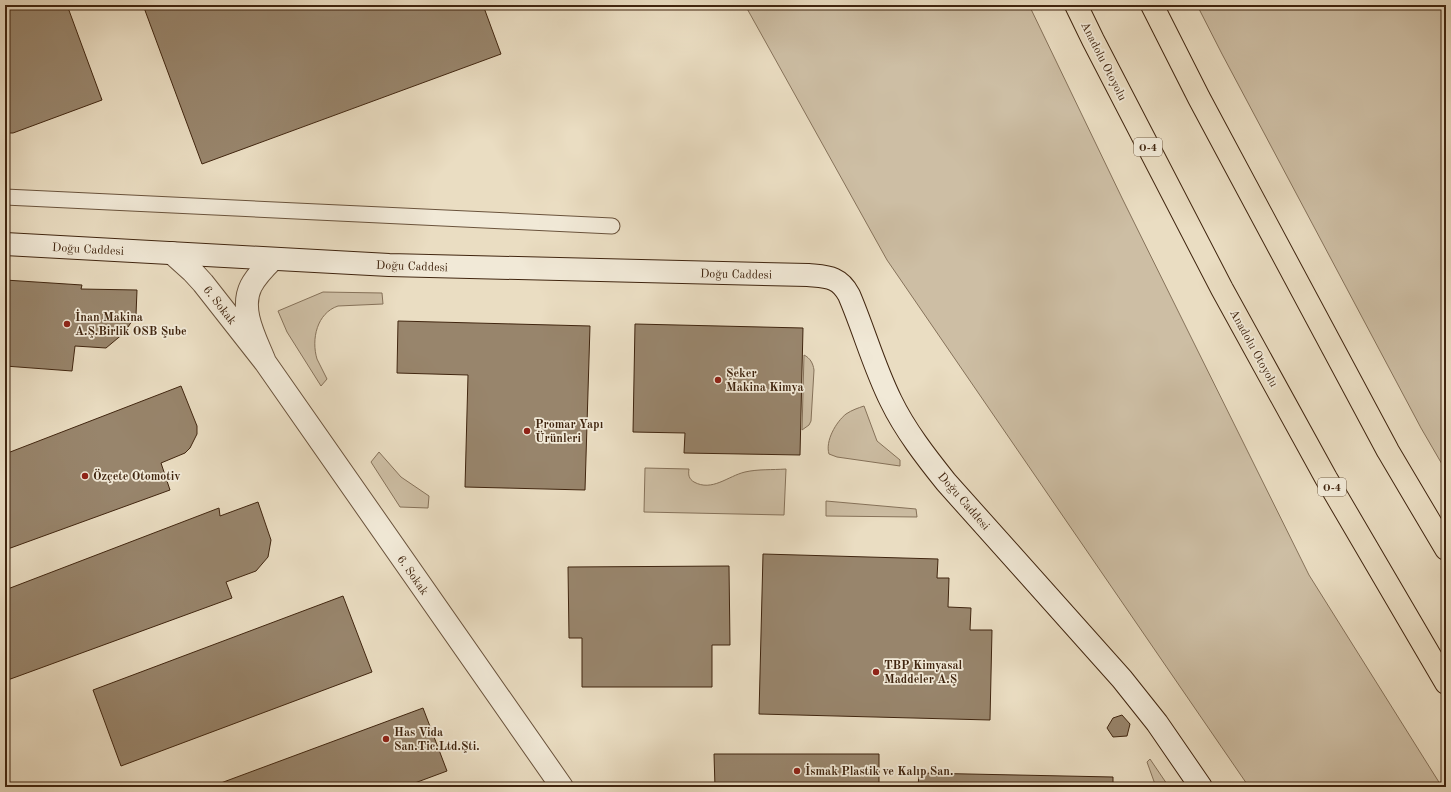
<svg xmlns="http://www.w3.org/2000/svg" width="1451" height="792" font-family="'Old Standard TT',serif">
<rect width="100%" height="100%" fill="#eaddc2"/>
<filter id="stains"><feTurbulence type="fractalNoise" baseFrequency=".005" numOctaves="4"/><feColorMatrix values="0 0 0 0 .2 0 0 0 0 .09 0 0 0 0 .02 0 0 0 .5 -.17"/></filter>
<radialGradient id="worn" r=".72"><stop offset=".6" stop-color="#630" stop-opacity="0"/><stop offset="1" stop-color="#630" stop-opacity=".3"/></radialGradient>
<path fill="#cdbea4" stroke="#86725a" d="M 745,5 L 1029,5 L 1122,198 L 1309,575 L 1442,787 L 1249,787 L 887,260 Z
M 1197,5 L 1446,5 L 1446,471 L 1421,428 L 1222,54 Z
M 323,292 L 382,293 L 383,304 L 338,306 C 317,313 311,339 317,359 C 320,366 324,372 327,379 L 321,386 L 287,332 L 278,311 Z
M 804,355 C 810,358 813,363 814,370 L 811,421 L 809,425 L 802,430 Z
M 864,406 L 877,441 L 900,460 L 900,466 L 837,457 L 829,454 C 825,441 836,422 846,414 C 852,410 858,408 864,406 Z
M 379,452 L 401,477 L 429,496 L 428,508 L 400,507 L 371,462 Z
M 645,468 L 689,469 C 688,475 689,479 694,482 C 712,492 728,476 745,472 C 758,469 772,470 786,469 L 784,515 L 644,512 Z
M 826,501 L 916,509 L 917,517 L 826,516 Z
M 1150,759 L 1169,787 L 1156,787 L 1147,762 Z"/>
<path fill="#98856c" stroke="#40250f" d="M 5,5 L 67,5 L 102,100 L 13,133 L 5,133 Z
M 143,5 L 483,5 L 501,54 L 202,164 Z
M 5,280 L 82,285 L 81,289 L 137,290 L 136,315 L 124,333 L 106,348 L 75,346 L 72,371 L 5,366 Z
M 398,321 L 590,326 L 585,490 L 465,487 L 468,375 L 397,373 Z
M 635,324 L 803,328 L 800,455 L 684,453 L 685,433 L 633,432 Z
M 181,386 L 197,426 L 197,434 L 190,448 L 185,453 L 161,463 L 170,490 L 5,550 L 5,454 Z
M 258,502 L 271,540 L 268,557 L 256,571 L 226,582 L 232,598 L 5,681 L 5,590 L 219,508 L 220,516 Z
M 763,554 L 938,559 L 937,578 L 949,578 L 948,607 L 971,608 L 970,630 L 992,630 L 990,720 L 759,714 Z
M 729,566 L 730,645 L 712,645 L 712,687 L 582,687 L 582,638 L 569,638 L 568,567 Z
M 343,596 L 372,672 L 121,766 L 93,690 Z
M 423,708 L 447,771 L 404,787 L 210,787 Z
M 1122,715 L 1130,724 L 1127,736 L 1113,737 L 1107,728 L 1113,718 Z
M 714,754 L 879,754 L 879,787 L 715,787 Z
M 919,773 L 1113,777 L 1113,787 L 918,787 Z"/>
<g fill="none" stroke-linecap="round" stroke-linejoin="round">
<g stroke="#6a533c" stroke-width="17">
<path id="lane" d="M 5,197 L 612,226"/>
</g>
<g stroke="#6a533c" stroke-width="24">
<path id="street" d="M 172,253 L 192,271 L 203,283 L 265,362 C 256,339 239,310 251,286 C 256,276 265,267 273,259
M 265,362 L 562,787"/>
</g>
<g stroke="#40250f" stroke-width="24">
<path id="secondary" d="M 5,244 L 389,265 L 808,275 C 827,277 839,276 849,295 C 864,330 874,367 891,401 C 905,430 926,457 946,482 L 1122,679 L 1157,723 L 1201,787"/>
</g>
<g stroke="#40250f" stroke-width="24">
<path id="highway" d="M 1076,5 L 1093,40 L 1222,289 L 1326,478 L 1446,683
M 1152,5 L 1199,98 L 1388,451 L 1446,549"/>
</g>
<use href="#lane" stroke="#f1e9d7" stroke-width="15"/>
<use href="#street" stroke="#f1e9d7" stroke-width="22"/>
<use href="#secondary" stroke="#f1e9d7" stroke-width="22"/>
<use href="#highway" stroke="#eaddc2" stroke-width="22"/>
</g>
<g fill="#8f2418" stroke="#f1e9d7" stroke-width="1.5">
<circle cx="67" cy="324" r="4"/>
<circle cx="718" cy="380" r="4"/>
<circle cx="527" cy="431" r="4"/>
<circle cx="85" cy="476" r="4"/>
<circle cx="876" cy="672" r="4"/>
<circle cx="386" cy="739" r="4"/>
<circle cx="797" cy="771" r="4"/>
</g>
<g text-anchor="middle" stroke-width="3.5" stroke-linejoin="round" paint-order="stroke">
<g fill="#f1e9d7" stroke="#75604b" stroke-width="1">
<rect x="1134" y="138" width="28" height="18" rx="3"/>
<rect x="1318" y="478" width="28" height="18" rx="3"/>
</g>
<g font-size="11" font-weight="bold" fill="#40250f">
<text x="1148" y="151">O-4</text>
<text x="1332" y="491">O-4</text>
</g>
<g font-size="12" fill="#40250f" stroke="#f1e9d7">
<text transform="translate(1104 61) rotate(63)" y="4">Anadolu Otoyolu</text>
<text transform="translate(88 249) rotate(3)" y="4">Doğu Caddesi</text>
<text transform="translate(412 266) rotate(2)" y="4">Doğu Caddesi</text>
<text transform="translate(736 274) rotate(1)" y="4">Doğu Caddesi</text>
<text transform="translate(220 305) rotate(52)" y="4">6. Sokak</text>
<text transform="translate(1254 348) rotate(61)" y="4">Anadolu Otoyolu</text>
<text transform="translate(964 501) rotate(49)" y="4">Doğu Caddesi</text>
<text transform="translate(413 575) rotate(55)" y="4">6. Sokak</text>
</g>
<g font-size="12" font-weight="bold" fill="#40250f" stroke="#f1e9d7" text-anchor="start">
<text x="75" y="321">İnan Makina<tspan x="75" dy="14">A.Ş.Birlik OSB Şube</tspan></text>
<text x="726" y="377">Şeker<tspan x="726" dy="14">Makina Kimya</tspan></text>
<text x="535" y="428">Promar Yapı<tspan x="535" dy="14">Ürünleri</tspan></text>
<text x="93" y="480">Özçete Otomotiv</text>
<text x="884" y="669">TBP Kimyasal<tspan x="884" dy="14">Maddeler A.Ş</tspan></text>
<text x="394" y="736">Has Vida<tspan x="394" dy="14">San.Tic.Ltd.Şti.</tspan></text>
<text x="805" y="775">İsmak Plastik ve Kalıp San.</text>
</g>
</g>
<rect width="1451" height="792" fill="none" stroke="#eaddc2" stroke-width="20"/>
<rect x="6" y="6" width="1439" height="780" fill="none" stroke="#40250f" stroke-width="2"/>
<rect x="10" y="10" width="1431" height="772" fill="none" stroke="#40250f"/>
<rect width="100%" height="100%" filter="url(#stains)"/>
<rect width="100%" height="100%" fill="url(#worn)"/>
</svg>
